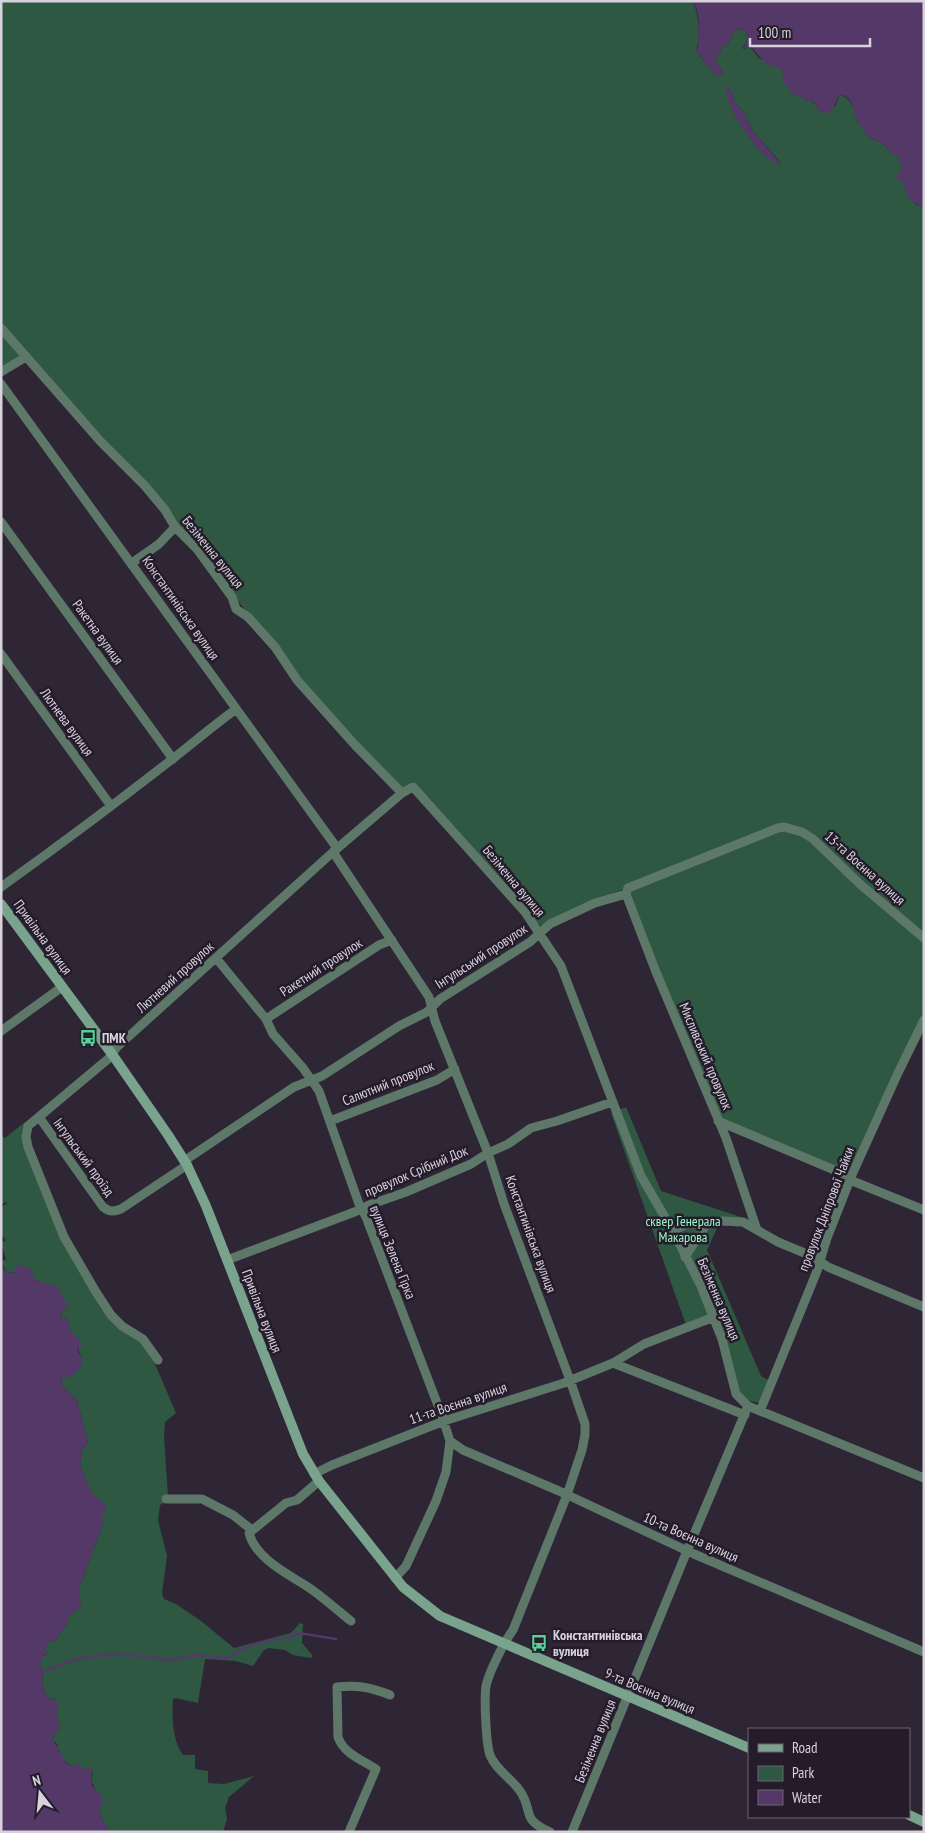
<svg xmlns="http://www.w3.org/2000/svg" width="925" height="1833" font-family="'PT Sans Narrow',sans-serif">
<rect width="100%" height="100%" fill="#2e2635"/>
<path fill="#2e5842" fill-rule="evenodd" d="M 1,1 L 692,1 C 699,10 701,41 696,50 L 704,62 L 714,73 L 724,74 L 715,59 L 721,51 L 722,44 L 726,46 L 728,45 L 734,31 L 739,29 L 745,31 L 748,38 L 743,48 L 744,50 L 749,46 L 759,58 L 781,69 L 799,95 L 807,102 L 810,100 L 816,105 L 821,112 L 835,106 L 840,95 C 851,97 854,110 858,119 L 857,122 L 863,127 L 868,137 C 878,141 886,144 892,154 L 898,155 L 902,167 L 899,175 L 915,204 L 924,207 L 924,1014 L 850,1172 L 727,1123 L 717,1114 L 625,889 L 598,898 L 542,926 L 536,923 L 412,782 L 406,787 L 398,787 L 298,679 L 277,646 L 229,591 L 132,470 L 1,325 ZM 726,86 L 733,94 L 734,101 L 745,114 L 752,130 L 781,163 L 750,139 Z
M 1,331 L 21,356 L 1,370 Z
M 626,1107 L 661,1191 L 744,1218 L 737,1227 L 728,1224 L 718,1226 L 707,1250 L 761,1376 L 770,1381 L 761,1402 C 751,1403 744,1399 738,1390 L 717,1314 L 686,1325 L 611,1113 Z
M 25,1122 L 30,1128 L 28,1137 L 62,1225 L 97,1290 L 122,1324 L 144,1338 L 176,1413 L 165,1422 L 164,1437 L 168,1497 L 166,1502 L 160,1505 L 158,1520 L 167,1556 L 162,1593 L 164,1599 L 176,1604 L 201,1621 L 234,1648 L 291,1633 L 300,1623 L 303,1624 L 302,1643 L 313,1656 L 311,1658 L 293,1655 L 285,1650 L 269,1648 L 264,1650 L 253,1666 L 236,1661 L 205,1659 L 198,1703 L 175,1698 L 173,1699 C 172,1718 172,1739 183,1755 L 195,1755 L 195,1769 L 208,1771 L 208,1783 L 224,1784 L 254,1776 L 229,1797 L 225,1808 L 227,1819 L 223,1832 L 110,1832 L 101,1818 L 99,1808 C 105,1794 86,1786 93,1771 L 84,1770 L 76,1766 L 73,1767 C 60,1757 61,1759 57,1744 L 53,1741 C 53,1736 56,1733 56,1729 C 57,1720 57,1712 55,1703 L 53,1704 L 52,1702 L 55,1698 L 48,1699 L 42,1684 L 43,1674 L 40,1668 L 42,1657 L 47,1653 L 45,1649 L 48,1642 L 57,1640 L 61,1630 L 67,1626 L 67,1618 L 82,1605 L 79,1599 L 79,1589 L 103,1524 L 80,1464 L 82,1450 L 88,1442 L 77,1401 L 62,1385 L 61,1378 L 82,1358 L 70,1330 L 67,1317 L 62,1317 L 61,1311 L 68,1307 L 41,1282 L 16,1272 L 7,1273 L 1,1262 L 6,1259 L 1,1243 L 6,1240 L 1,1235 L 1,1207 L 6,1204 L 7,1202 L 1,1204 L 1,1135 L 5,1138 Z"/>
<path fill="#543868" d="M 692,1 L 924,1 L 924,207 C 909,202 906,197 903,182 L 899,181 L 896,178 L 902,167 L 898,156 L 892,154 C 886,144 878,141 868,137 L 863,128 L 857,122 L 858,119 L 853,113 C 854,105 849,95 840,95 L 830,113 L 821,112 L 816,105 L 811,100 L 807,102 L 799,95 L 795,97 L 781,78 L 785,75 L 781,69 L 767,65 L 751,47 L 749,46 L 743,50 L 748,38 L 745,31 L 739,29 L 734,31 L 728,45 L 727,46 L 722,45 L 721,51 L 715,59 L 724,74 L 719,77 C 709,71 703,60 696,50 L 698,47 C 698,33 702,14 692,1 Z
M 726,86 L 733,94 L 734,101 L 745,114 L 752,130 L 781,164 C 762,164 722,104 726,86 Z
M 17,1264 L 31,1269 L 35,1280 L 58,1287 L 68,1307 L 61,1311 L 62,1317 L 67,1317 L 70,1330 L 83,1344 L 77,1349 L 82,1358 L 82,1367 L 70,1377 L 61,1378 L 62,1385 L 77,1401 L 88,1442 L 82,1450 L 80,1464 L 91,1492 L 106,1505 L 104,1514 L 101,1517 L 103,1524 L 79,1589 L 79,1599 L 82,1605 L 68,1618 L 68,1626 L 61,1630 L 57,1640 L 48,1642 L 45,1649 L 50,1656 L 44,1654 L 40,1668 L 43,1674 L 42,1684 L 48,1699 L 54,1697 L 53,1704 L 56,1701 L 60,1706 L 56,1709 L 60,1730 C 55,1732 53,1735 53,1741 L 58,1747 L 58,1751 L 64,1757 L 65,1762 L 73,1767 L 78,1763 L 84,1770 L 91,1768 L 93,1769 L 91,1776 L 92,1786 L 100,1793 L 101,1798 L 105,1801 L 99,1808 L 101,1818 L 110,1832 L 1,1832 L 1,1265 L 7,1273 L 16,1272 Z"/>
<g fill="none" stroke-linecap="round" stroke-linejoin="round">
<path stroke="#543868" stroke-width="2.5" d="M 40,1673 L 76,1659 L 95,1656 L 117,1654 L 173,1660 L 196,1655 L 223,1658 L 231,1657 L 237,1652 L 252,1645 L 274,1639 L 288,1638 L 299,1633 L 336,1639"/>
<path stroke="#5d7768" stroke-width="9" d="M 1,328 L 101,442 L 145,486 L 165,510 L 175,527 L 197,549 L 232,597 L 236,609 L 248,617 L 275,647 L 297,680 L 355,745 L 402,793
M 1,372 L 26,357
M 1,384 C 114,538 224,694 337,848
M 1,522 L 173,759
M 132,563 L 159,544 L 175,527
M 1,654 L 111,806
M 333,852 L 429,997 L 435,1021 L 488,1153 L 504,1204 L 570,1380 L 585,1424 L 585,1435 L 582,1450 L 567,1495 L 513,1630 C 504,1642 489,1672 486,1686 C 484,1699 486,1744 490,1755 C 495,1769 512,1779 520,1791 C 534,1811 520,1819 550,1832
M 1,887 C 57,847 112,806 166,764 C 190,746 211,727 235,710
M 626,894 L 656,972 L 726,1138 L 757,1230
M 216,958 L 266,1019 L 273,1034 L 303,1068 L 319,1091 L 359,1204 L 366,1217 L 442,1416 L 450,1441 L 446,1472 L 436,1501 L 406,1566 L 395,1578
M 266,1019 L 379,945 L 392,940
M 1,1031 L 62,987
M 39,1117 L 103,1207 C 110,1212 113,1212 121,1209 L 187,1165
M 330,1121 L 437,1080 L 455,1069
M 718,1121 L 851,1177
M 184,1161 L 294,1087 L 322,1076 L 399,1026 L 427,1012 L 440,999 L 530,942 L 550,924 L 595,903 L 626,894 L 628,888 L 778,828 L 784,827 L 802,832 L 813,839 L 861,885 L 924,938
M 850,1180 L 924,1210
M 673,1231 L 686,1224 L 706,1225 L 723,1221 L 743,1222 L 778,1242 L 814,1257 L 828,1267 L 924,1307
M 685,1257 L 706,1225
M 227,1260 L 357,1211 L 369,1205 L 406,1192 L 471,1164 L 488,1153 L 508,1144 L 531,1128 L 557,1121 L 612,1102
M 158,1360 L 143,1339 L 122,1326 L 111,1315 L 96,1292 L 64,1237 L 28,1147 L 26,1137 L 28,1126 L 108,1059 L 117,1047 L 333,852 L 402,793 L 413,787 L 525,912 L 561,966 L 641,1176 L 673,1231 L 701,1286 L 722,1339 L 736,1394 L 748,1406 L 924,1478
M 613,1363 L 745,1415
M 760,1411 L 817,1271 L 827,1238 L 851,1177 L 898,1073 L 924,1020
M 450,1441 L 463,1450 L 559,1491 L 694,1554 L 924,1652
M 314,1474 L 332,1465 L 444,1421 L 564,1383 L 613,1363 L 644,1344 L 714,1317
M 319,1481 L 297,1500 L 286,1503 L 249,1533 C 256,1559 288,1574 308,1587 C 323,1597 337,1610 351,1621
M 166,1499 L 202,1499 L 233,1515 L 252,1530
M 349,1832 L 376,1769 C 362,1760 343,1753 338,1737 L 337,1687 C 358,1685 370,1687 390,1695
M 572,1832 L 687,1551 L 748,1406"/>
<path stroke="#79a38c" stroke-width="10" d="M 1,904 L 112,1054 L 168,1135 L 187,1165 L 206,1206 L 303,1454 L 319,1481 L 403,1587 L 440,1616 L 749,1748
M 909,1815 L 924,1822"/>
</g>
<defs>
<g id="bus-bare" transform="scale(1.35)"><path d="M-5-6H5V4H4V6H2V4H-2V6H-4V4H-5ZM-3.5-4V0h7V-4ZM-3.5 1.2v1.5H-2V1.2ZM2 1.2v1.5H3.5V1.2Z" fill="#53d396" stroke="#241c2b" stroke-width="2.5" paint-order="stroke"/></g>
</defs>
<g fill-rule="evenodd">
<use href="#bus-bare" x="88" y="1038"/>
<use href="#bus-bare" x="539" y="1643"/>
</g>
<g text-anchor="middle" stroke-width="5" stroke-linejoin="round" paint-order="stroke">
<g font-size="14" fill="#d8d2dc" stroke="#241c2b">
<text transform="translate(213 552) rotate(51)" y="5">Безіменна вулиця</text>
<text transform="translate(181 608) rotate(55)" y="5">Константинівська вулиця</text>
<text transform="translate(98 632) rotate(54)" y="5">Ракетна вулиця</text>
<text transform="translate(67 722) rotate(54)" y="5">Лютнева вулиця</text>
<text transform="translate(865 868) rotate(42)" y="5">13-та Воєнна вулиця</text>
<text transform="translate(514 881) rotate(50)" y="5">Безіменна вулиця</text>
<text transform="translate(43 937) rotate(54)" y="5">Привільна вулиця</text>
<text transform="translate(481 956) rotate(-33)" y="5">Інгульський провулок</text>
<text transform="translate(321 967) rotate(-33)" y="5">Ракетний провулок</text>
<text transform="translate(175 977) rotate(-42)" y="5">Лютневий провулок</text>
<text transform="translate(706 1056) rotate(67)" y="5">Мисливський провулок</text>
<text transform="translate(388 1083) rotate(-22)" y="5">Салютний провулок</text>
<text transform="translate(84 1157) rotate(54)" y="5">Інгульський проїзд</text>
<text transform="translate(416 1171) rotate(-23)" y="5">провулок Срібний Док</text>
<text transform="translate(826 1209) rotate(-69)" y="5">провулок Дніпрової Чайки</text>
<text transform="translate(531 1234) rotate(70)" y="5">Константинівська вулиця</text>
<text transform="translate(393 1252) rotate(68)" y="5">вулиця Зелена Гірка</text>
<text transform="translate(719 1299) rotate(67)" y="5">Безіменна вулиця</text>
<text transform="translate(262 1311) rotate(69)" y="5">Привільна вулиця</text>
<text transform="translate(458 1403) rotate(-19)" y="5">11-та Воєнна вулиця</text>
<text transform="translate(691 1537) rotate(24)" y="5">10-та Воєнна вулиця</text>
<text transform="translate(650 1691) rotate(23)" y="5">9-та Воєнна вулиця</text>
<text transform="translate(595 1741) rotate(-68)" y="5">Безіменна вулиця</text>
</g>
<g font-size="14" font-weight="bold" fill="#d8d2dc" stroke="#241c2b" text-anchor="start">
<text x="102" y="1043">ПМК</text>
<text x="553" y="1640">Константинівська<tspan x="553" dy="16">вулиця</tspan></text>
</g>
<g font-size="14" fill="#98f6c4" stroke="#241c2b">
<text x="683" y="1226">сквер Генерала<tspan x="683" dy="16">Макарова</tspan></text>
</g>
</g>
<rect width="925" height="1833" fill="none" stroke="#d8d2dc" stroke-width="5"/>
<rect x="748" y="1728" width="162" height="90" fill="#241c2b" stroke="#6c6572"/>
<rect x="758" y="1744" width="25" height="8" fill="#79a38c" stroke="#6c6572"/>
<text x="792" y="1753" font-size="15" fill="#d8d2dc">Road</text>
<rect x="758" y="1766" width="25" height="15" fill="#2e5842" stroke="#6c6572"/>
<text x="792" y="1778" font-size="15" fill="#d8d2dc">Park</text>
<rect x="758" y="1790" width="25" height="15" fill="#543868" stroke="#6c6572"/>
<text x="792" y="1803" font-size="15" fill="#d8d2dc">Water</text>
<g transform="translate(40 1793) rotate(344)" stroke="#241c2b" stroke-width="4" paint-order="stroke">
<path d="M0-4L9 19L0 12L-9 19Z" fill="#d8d2dc"/>
<text y="-8" font-size="14" font-weight="bold" text-anchor="middle" fill="#d8d2dc">N</text>
</g>
<path d="M750 38v8h120v-8" fill="none" stroke="#d8d2dc" stroke-width="2.5"/>
<text x="758" y="38" font-size="15" fill="#d8d2dc" stroke="#241c2b" stroke-width="4" paint-order="stroke">100 m</text>
</svg>
